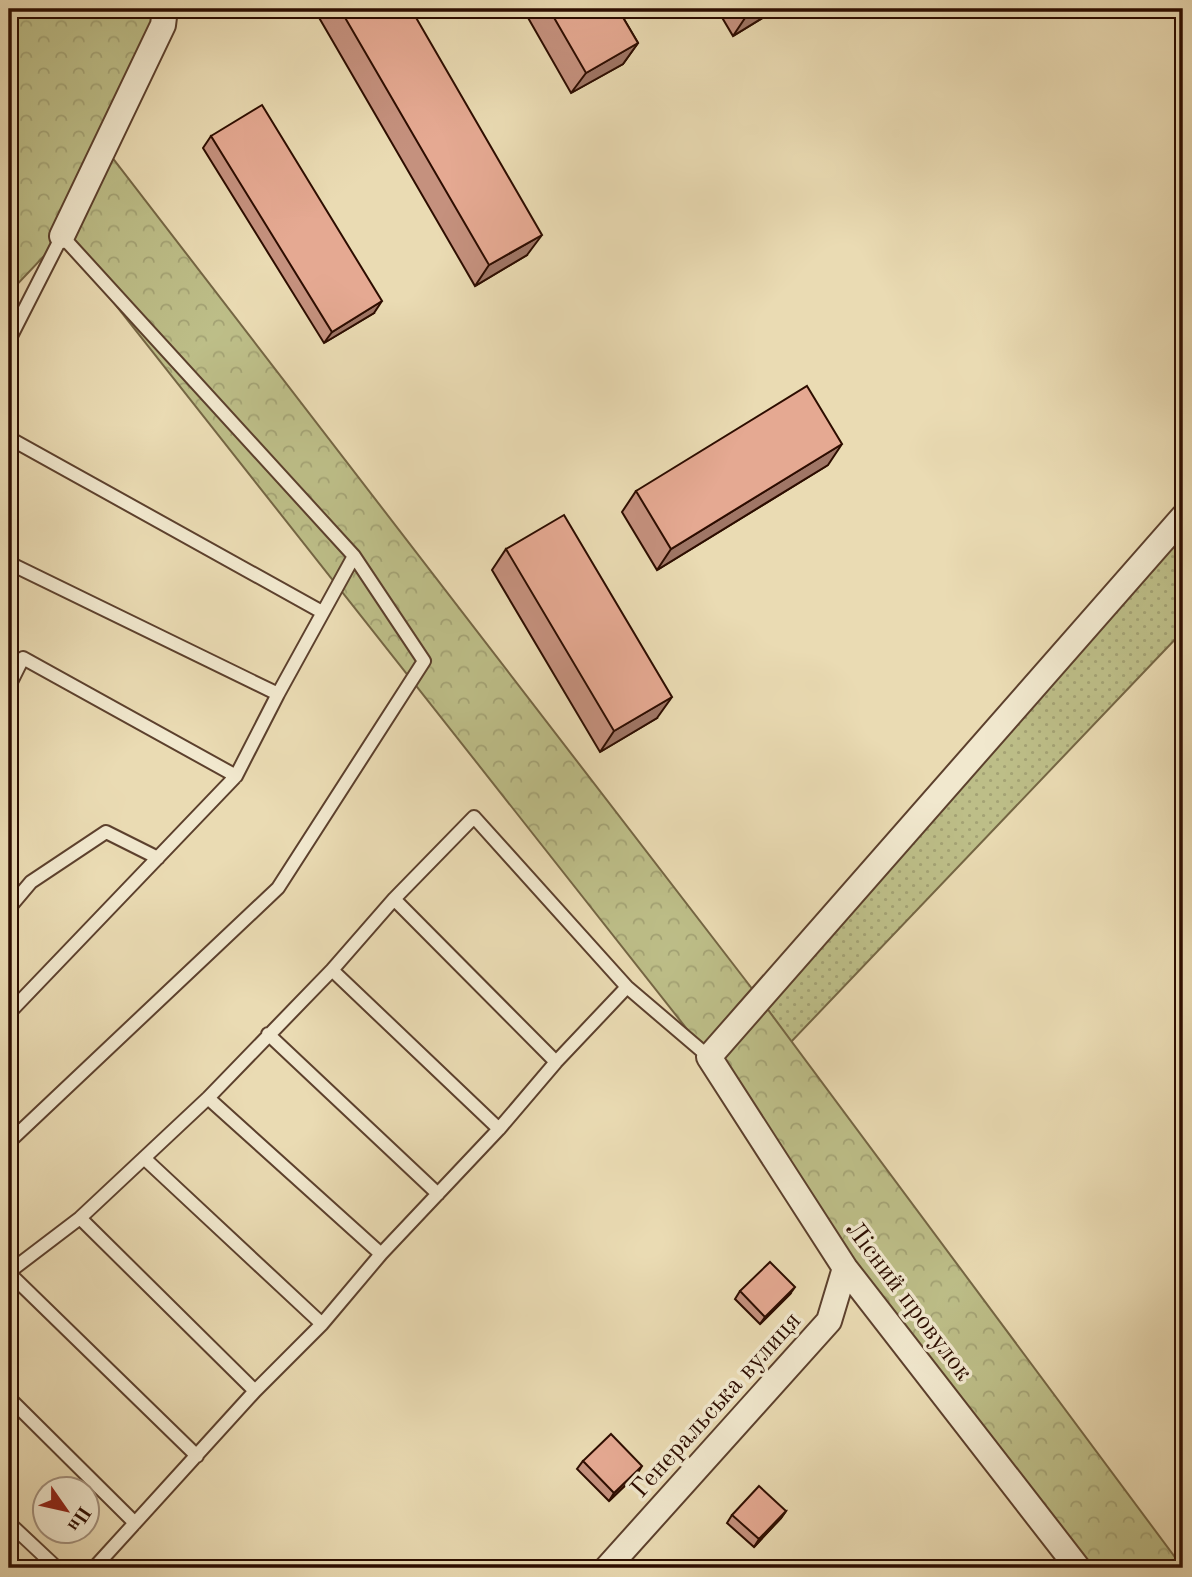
<svg xmlns="http://www.w3.org/2000/svg" width="1192" height="1577" font-family="'Old Standard TT',serif">
<defs>
<pattern id="grass-dots" width="8" height="8" patternUnits="userSpaceOnUse" patternTransform="scale(1.75)"><rect width="8" height="8" fill="#bdbe88"/><path d="M2 2h.1M6 6h.1" fill="none" stroke="#a3a274" stroke-width="1.8" stroke-linecap="round"/></pattern>
<pattern id="forest-crowns" width="20" height="18" patternUnits="userSpaceOnUse" patternTransform="scale(1.75)"><rect width="20" height="18" fill="#bdbe88"/><path d="M2 6a3 3 0 1 1 6 0M12 15a3 3 0 1 1 6 0" fill="none" stroke="#a3a274"/></pattern>
</defs>
<rect width="100%" height="100%" fill="#eadbb3"/>
<filter id="stains"><feTurbulence type="fractalNoise" baseFrequency=".00286" numOctaves="4"/><feColorMatrix values="0 0 0 0 .2 0 0 0 0 .09 0 0 0 0 .02 0 0 0 .5 -.17"/></filter>
<radialGradient id="worn" r=".72"><stop offset=".6" stop-color="#630" stop-opacity="0"/><stop offset="1" stop-color="#630" stop-opacity=".3"/></radialGradient>
<path fill="url(#grass-dots)" stroke="#756644" stroke-width="2" d="M 1183,517 L 1183,631 L 791,1042 L 760,999 Z"/>
<path fill="url(#forest-crowns)" stroke="#756644" stroke-width="2" d="M 9,9 L 165,9 L 105,148 L 760,999 L 1183,1568 L 1078,1568 L 845,1268 L 709,1057 L 62,237 L 9,293 Z"/>
<g fill="none" stroke-linecap="round" stroke-linejoin="round">
<g stroke="#5c402d" stroke-width="16">
<path id="lane" d="M 9,340 L 62,236 L 354,556 L 424,661 L 278,888 L 9,1142
M 9,438 L 322,612
M 9,563 L 278,694
M 9,686 L 23,658 L 236,776
M 394,899 L 556,1062
M 9,908 L 31,882 L 106,832 L 158,858
M 332,970 L 499,1129
M 9,1013 L 236,776 L 278,694 L 354,556
M 268,1034 L 438,1194
M 208,1098 L 381,1254
M 144,1158 L 322,1324
M 80,1218 L 255,1391
M 9,1272 L 80,1218 L 208,1098 L 332,970 L 394,899 L 474,817 L 627,987 L 709,1057
M 9,1273 L 197,1456
M 9,1398 L 135,1523
M 9,1523 L 57,1568
M 94,1568 L 255,1391 L 322,1324 L 381,1254 L 499,1129 L 556,1062 L 627,987"/>
</g>
<g stroke="#5c402d" stroke-width="28">
<path id="street" d="M 62,236 L 163,25 L 165,9
M 607,1568 L 829,1321 L 845,1268
M 1078,1568 L 845,1268 L 709,1057 L 1183,517"/>
</g>
<use href="#lane" stroke="#f1e8ce" stroke-width="12"/>
<use href="#street" stroke="#f1e8ce" stroke-width="24"/>
</g>
<path fill="#c5917e" stroke="#2d0d00" stroke-width="2" d="M 314,9 L 411,9 L 527,255 L 475,286 Z
M 523,9 L 618,9 L 638,43 L 623,64 L 571,93 Z
M 717,9 L 777,9 L 733,36 Z
M 211,136 L 374,313 L 324,343 L 203,148 Z
M 828,465 L 657,570 L 622,512 L 636,491 Z
M 506,549 L 657,718 L 600,752 L 492,570 Z
M 740,1291 L 790,1294 L 760,1324 L 735,1299 Z
M 583,1461 L 637,1474 L 609,1501 L 577,1469 Z
M 786,1511 L 781,1518 L 754,1547 L 727,1523 L 732,1515 Z"/>
<path fill="#a07666" stroke="#2d0d00" stroke-width="2" d="M 751,9 L 777,9 L 733,36 Z
M 638,43 L 623,64 L 571,93 L 586,73 Z
M 542,235 L 527,255 L 475,286 L 489,265 Z
M 382,301 L 374,313 L 324,343 L 332,332 Z
M 842,444 L 828,465 L 657,570 L 671,549 Z
M 672,697 L 657,718 L 600,752 L 614,731 Z
M 795,1287 L 790,1294 L 760,1324 L 765,1317 Z
M 642,1466 L 637,1474 L 609,1501 L 614,1493 Z
M 786,1511 L 781,1518 L 754,1547 L 759,1539 Z"/>
<path fill="#e5a992" stroke="#2d0d00" stroke-width="2" d="M 340,9 L 411,9 L 542,235 L 489,265 Z
M 549,9 L 618,9 L 638,43 L 586,73 Z
M 262,105 L 382,301 L 332,332 L 211,136 Z
M 807,386 L 842,444 L 671,549 L 636,491 Z
M 564,515 L 672,697 L 614,731 L 506,549 Z
M 770,1262 L 795,1287 L 765,1317 L 740,1291 Z
M 611,1434 L 642,1466 L 614,1493 L 583,1461 Z
M 759,1486 L 786,1511 L 759,1539 L 732,1515 Z"/>
<g text-anchor="middle" stroke-width="7" stroke-linejoin="round" paint-order="stroke">
<g font-size="26" fill="#2d0d00" stroke="#f1e8ce">
<text transform="translate(910 1300) rotate(53)" y="9">Лісний провулок</text>
<text transform="translate(715 1404) rotate(-48)" y="9">Генеральська вулиця</text>
</g>
</g>
<rect width="1192" height="1577" fill="none" stroke="#eadbb3" stroke-width="35"/>
<rect x="10" y="10" width="1171" height="1556" fill="none" stroke="#2d0d00" stroke-width="3.5"/>
<rect x="18" y="18" width="1157" height="1542" fill="none" stroke="#2d0d00" stroke-width="2"/>
<g transform="translate(66 1510) rotate(124)"><circle r="33" fill="#f1e8ce" stroke="#a3907c" stroke-width="2"/>
<path d="M0-5L12 26L0 18L-12 26Z" fill="#8f2418"/>
<text y="-10" font-size="19" font-weight="bold" text-anchor="middle" fill="#2d0d00">Пн</text>
</g>
<rect width="100%" height="100%" filter="url(#stains)"/>
<rect width="100%" height="100%" fill="url(#worn)"/>
</svg>
